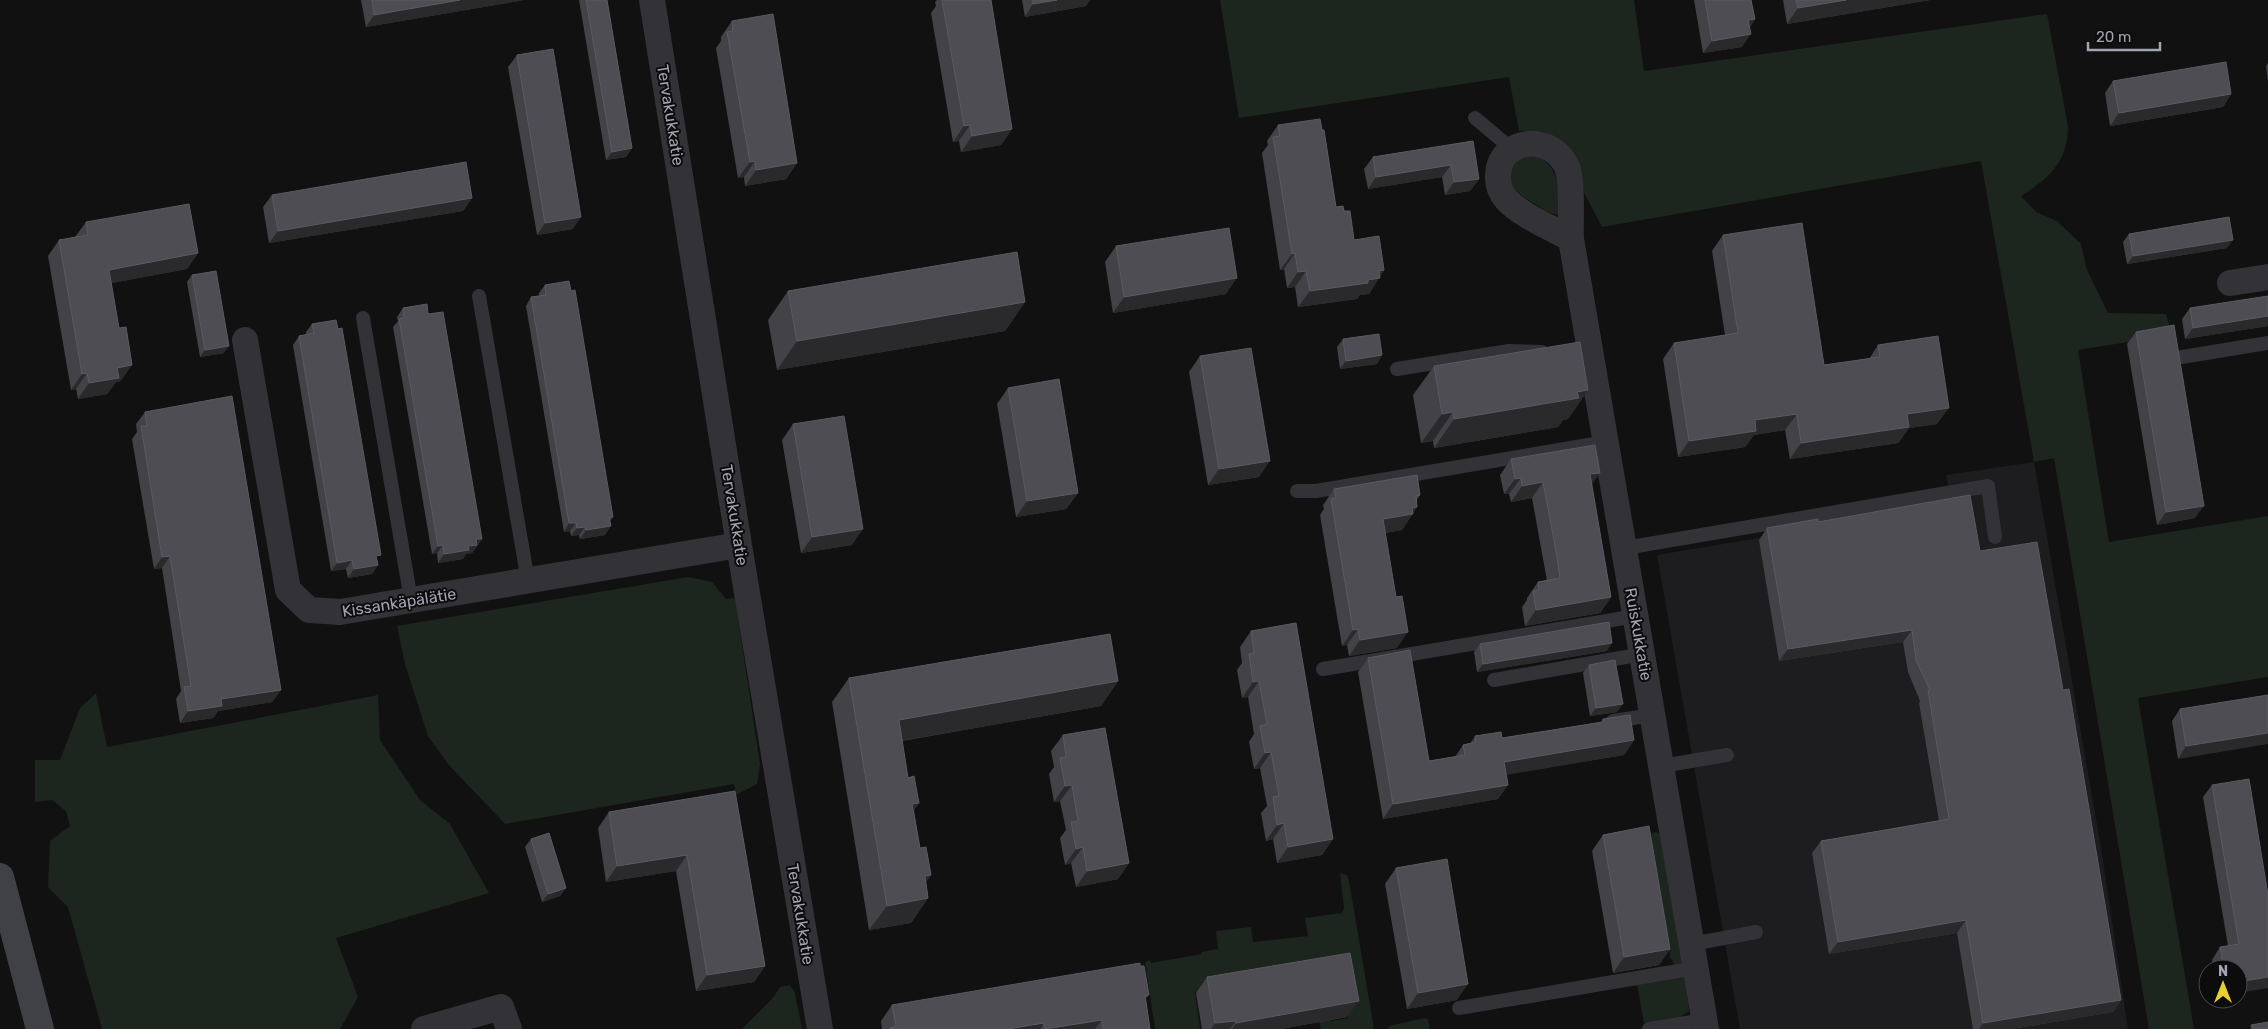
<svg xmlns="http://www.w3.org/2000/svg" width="2268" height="1029" font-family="Rubik,sans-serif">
<rect width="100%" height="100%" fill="#111112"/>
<path fill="#1d1d1f" d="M 2034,462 L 2102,854 L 2128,1029 L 1740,1029 L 1657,555 L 1952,506 L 1946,475 Z"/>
<path fill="#1d251f" d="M 1220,0 L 1634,0 L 1644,71 L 2047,14 L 2068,126 C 2068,161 2050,178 2021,196 L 2036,212 L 2057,221 L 2081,244 L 2087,270 L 2108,313 L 2166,314 L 2172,335 L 2078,350 L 2109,542 L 2268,516 L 2268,677 L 2138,698 L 2194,1029 L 2149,1029 L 2054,458 L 2034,462 L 1981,161 L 1602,227 L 1555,137 L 1544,132 L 1519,131 L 1509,77 L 1239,118 Z
M 1537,156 C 1562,169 1558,191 1558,215 C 1550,214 1543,209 1537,205 C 1515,193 1498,180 1521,157 Z
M 688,577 L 712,582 L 726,599 L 735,598 L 760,764 L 757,784 L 736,795 L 734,784 L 505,824 L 448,764 L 428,736 L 405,664 L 397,626 Z
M 96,693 L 107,747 L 378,695 L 380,740 L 420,800 L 450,824 L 489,893 L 336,938 L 358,997 L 340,1029 L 102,1029 L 68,907 L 48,887 L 50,841 L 70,826 L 66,811 L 52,800 L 35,802 L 35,760 L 60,760 L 80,708 Z
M 1656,832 L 1660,834 L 1682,964 L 1675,966 L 1670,957 L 1651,839 L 1652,833 Z
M 1340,873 L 1347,875 L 1349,881 L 1374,1029 L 1321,1029 L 1319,1021 L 1330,1015 L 1331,1021 L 1348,1018 L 1340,968 L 1195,992 L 1200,1029 L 1155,1029 L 1145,962 L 1150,960 L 1151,963 L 1202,954 L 1202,952 L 1218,949 L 1216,931 L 1251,927 L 1253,942 L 1308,936 L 1305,918 L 1342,913 L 1344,908 Z
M 1685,977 L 1689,1011 L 1680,1017 L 1644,1023 L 1637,984 Z
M 790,985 L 795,993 L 802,1029 L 742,1029 L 773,998 L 780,987 Z
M 1424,1018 L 1428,1019 L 1430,1029 L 1387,1029 L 1389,1026 Z"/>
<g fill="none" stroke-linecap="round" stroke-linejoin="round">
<path stroke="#323237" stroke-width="14" d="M 1475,118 L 1512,149
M 479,296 L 528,581
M 363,318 L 411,600
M 2182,357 L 2268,343
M 1397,369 L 1509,351 L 1542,352
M 1297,491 L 1316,491 L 1606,442
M 1625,548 L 1988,486 L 1995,537
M 1323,669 L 1636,616
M 1494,680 L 1643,654
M 1613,721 L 1653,715
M 1662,766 L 1727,755
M 1692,944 L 1756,932
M 1459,1008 L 1696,968
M 1649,1029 L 1704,1020"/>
<path stroke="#323237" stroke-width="26" d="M 652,0 L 739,545 L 820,1029
M 1571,239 C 1552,228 1520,215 1506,199 C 1501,193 1498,185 1498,178 C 1497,135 1556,133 1568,170 C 1573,188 1570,219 1571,239 L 1706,1029
M 2230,283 L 2268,277
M 245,340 L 288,590 L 309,610 L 340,612 L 739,545
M 424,1029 L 501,1007 L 509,1029"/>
<path stroke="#404047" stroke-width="28" d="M 0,877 L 40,1029"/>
</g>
<path fill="#424247" d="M 361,0 L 524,0 L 366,27 Z
M 579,0 L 607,0 L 632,148 L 626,157 L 606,160 Z
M 937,0 L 991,0 L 1012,129 L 1001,145 L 961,152 L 959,141 L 953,142 L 931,13 L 936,6 L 935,2 Z
M 1022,0 L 1090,0 L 1086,6 L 1025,17 Z
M 1694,0 L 1751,0 L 1755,19 L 1750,27 L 1742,47 L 1703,53 Z
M 1783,0 L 1930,0 L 1787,24 Z
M 732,21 L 797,163 L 786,179 L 745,186 L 744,177 L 738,178 L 716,48 L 721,41 L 721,37 Z
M 517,55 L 573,229 L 537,235 L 508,67 Z
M 2268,63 L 2268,82 L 2266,66 Z
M 2113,81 L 2231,94 L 2223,107 L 2110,126 L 2105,93 Z
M 1278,125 L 1336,207 L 1344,211 L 1354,240 L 1384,270 L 1369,294 L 1360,295 L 1357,299 L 1298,307 L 1295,287 L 1287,288 L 1284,269 L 1280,270 L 1262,153 L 1268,145 L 1267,141 Z
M 1473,141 L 1479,179 L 1470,191 L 1445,195 L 1442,177 L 1368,189 L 1364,169 L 1373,157 Z
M 272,195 L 472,198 L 463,211 L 269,243 L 263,207 Z
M 86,222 L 198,253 L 187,269 L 111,283 L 121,381 L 116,382 L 107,394 L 78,399 L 76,389 L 71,390 L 48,256 L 59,240 L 75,237 Z
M 2129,234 L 2227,248 L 2127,264 L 2123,242 Z
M 1723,235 L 1824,365 L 1869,359 L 1878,345 L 1937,424 L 1909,428 L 1898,443 L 1790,459 L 1785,430 L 1754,435 L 1745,447 L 1678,457 L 1663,359 L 1674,343 L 1725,335 L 1712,251 Z
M 1116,246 L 1226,294 L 1113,313 L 1105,262 Z
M 192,275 L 224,353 L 200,357 L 187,282 Z
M 545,285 L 613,517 L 610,521 L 605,535 L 580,539 L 579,535 L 571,536 L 570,531 L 564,532 L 526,306 L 531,297 L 539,296 L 539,293 Z
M 788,291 L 1025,302 L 1005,331 L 777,370 L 768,320 Z
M 2268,296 L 2268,326 L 2185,339 L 2182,319 L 2190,308 Z
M 403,308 L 428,314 L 482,539 L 472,553 L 466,554 L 463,559 L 438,563 L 437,553 L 432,554 L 393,327 L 398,321 L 397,317 Z
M 312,324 L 377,560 L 378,565 L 372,574 L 348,578 L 346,569 L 331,571 L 293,345 L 299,336 L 306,335 L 306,332 Z
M 2136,332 L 2195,518 L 2157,525 L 2127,344 Z
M 1343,339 L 1382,355 L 1377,364 L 1340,369 L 1337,347 Z
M 1200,356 L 1259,477 L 1208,485 L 1189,372 Z
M 1434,366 L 1588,390 L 1568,419 L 1563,420 L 1558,427 L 1434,448 L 1433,441 L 1421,443 L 1413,395 Z
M 1008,388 L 1078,493 L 1066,509 L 1016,517 L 997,404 Z
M 145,412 L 281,690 L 272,702 L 218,711 L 213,718 L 180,723 L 176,699 L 181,691 L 162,568 L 154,569 L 132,439 L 137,432 L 136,424 Z
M 793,424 L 852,545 L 801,553 L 782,440 Z
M 1511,459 L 1600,473 L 1591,484 L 1611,597 L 1600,613 L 1525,626 L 1522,607 L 1527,600 L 1527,598 L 1538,582 L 1547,581 L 1532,498 L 1511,502 L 1509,494 L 1504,494 L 1500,475 Z
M 1334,489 L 1420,495 L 1416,501 L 1417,507 L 1402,530 L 1385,533 L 1397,648 L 1349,656 L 1347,645 L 1342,646 L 1320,515 L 1324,509 L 1323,505 Z
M 1818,522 L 1980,551 L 2063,690 L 2121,1000 L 2113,1012 L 2012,1029 L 1973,1029 L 1957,933 L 1829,954 L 1812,853 L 1821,841 L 1939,821 L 1919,703 L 1920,701 L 1908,672 L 1903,642 L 1779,661 L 1759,540 L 1767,528 Z
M 1251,631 L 1333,839 L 1322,855 L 1277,863 L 1273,839 L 1266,841 L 1261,813 L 1267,806 L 1260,768 L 1254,769 L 1249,742 L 1254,734 L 1248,697 L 1242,698 L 1237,670 L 1242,663 L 1240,647 Z
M 1480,644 L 1607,651 L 1477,672 L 1474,652 Z
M 1368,658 L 1429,761 L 1455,757 L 1463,745 L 1470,744 L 1475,736 L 1502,738 L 1601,722 L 1603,719 L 1634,740 L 1624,755 L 1507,774 L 1508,785 L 1498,799 L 1383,819 L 1358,672 Z
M 1589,665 L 1617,712 L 1590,716 L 1583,673 Z
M 849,678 L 1118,681 L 1101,706 L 902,741 L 908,778 L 919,803 L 914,810 L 920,848 L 931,875 L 926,882 L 928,898 L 911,923 L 869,930 L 832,702 Z
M 2268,695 L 2178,759 L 2172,721 L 2180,709 Z
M 1063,735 L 1129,863 L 1118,879 L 1076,887 L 1071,863 L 1065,865 L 1060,838 L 1066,830 L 1060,801 L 1054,802 L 1049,774 L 1054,767 L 1051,751 Z
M 2212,785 L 2268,895 L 2238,969 L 2213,969 L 2212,960 L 2220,947 L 2228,946 L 2203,797 Z
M 735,791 L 765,966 L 754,982 L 696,991 L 676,871 L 606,882 L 598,828 L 609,812 Z
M 1603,835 L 1670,949 L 1659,965 L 1613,973 L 1592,851 Z
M 531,839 L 566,888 L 560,896 L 542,902 L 525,847 Z
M 1396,868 L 1457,1000 L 1407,1009 L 1385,884 Z
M 1207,977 L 1347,1017 L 1281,1029 L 1202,1029 L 1196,993 Z
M 1149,995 L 1145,999 L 1150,1029 L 882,1029 L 881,1021 L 892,1005 Z"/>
<path fill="#2a2a2d" d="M 460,0 L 524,0 L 366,27 L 374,15 Z
M 1057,0 L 1090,0 L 1086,6 L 1025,17 L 1033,4 Z
M 1846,0 L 1930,0 L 1787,24 L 1798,8 Z
M 1755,19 L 1746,32 L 1748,20 Z
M 1751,34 L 1742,47 L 1703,53 L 1712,41 Z
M 2231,94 L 2223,107 L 2110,126 L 2119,113 Z
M 970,125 L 959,141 L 953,142 L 964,126 Z
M 1012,129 L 1001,145 L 961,152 L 972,136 Z
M 632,148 L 626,157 L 606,160 L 612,152 Z
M 755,161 L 744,177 L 738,178 L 750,162 Z
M 797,163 L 786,179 L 745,186 L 756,170 Z
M 1451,165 L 1442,177 L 1368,189 L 1376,177 Z
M 1479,179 L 1470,191 L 1445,195 L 1454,182 Z
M 472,198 L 463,211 L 269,243 L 278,231 Z
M 581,217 L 573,229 L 537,235 L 545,223 Z
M 2233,240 L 2227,248 L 2127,264 L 2133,256 Z
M 198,253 L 187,269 L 97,286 L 109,270 Z
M 1295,253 L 1284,269 L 1280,270 L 1292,254 Z
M 1384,270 L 1369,294 L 1360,295 L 1357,299 L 1298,307 L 1310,291 L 1368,280 L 1379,271 Z
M 1306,271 L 1295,287 L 1287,288 L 1298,272 Z
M 1237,278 L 1226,294 L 1113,313 L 1124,297 Z
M 1025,302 L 1005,331 L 777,370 L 797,341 Z
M 2268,316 L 2268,326 L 2185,339 L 2193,328 Z
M 229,346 L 224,353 L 200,357 L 205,350 Z
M 1382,355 L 1377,364 L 1340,369 L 1346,361 Z
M 132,365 L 121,381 L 116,382 L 107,394 L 78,399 L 89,383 L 117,368 Z
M 87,373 L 76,389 L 71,390 L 82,374 Z
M 1588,390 L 1568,419 L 1563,420 L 1558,427 L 1434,448 L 1454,419 L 1577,392 Z
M 1949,408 L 1937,424 L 1909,428 L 1898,443 L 1790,459 L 1801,443 L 1907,414 Z
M 1453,412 L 1433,441 L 1421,443 L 1442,414 Z
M 1797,414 L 1785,430 L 1754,435 L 1745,447 L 1678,457 L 1689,441 L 1755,420 Z
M 1270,461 L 1259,477 L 1208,485 L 1219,469 Z
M 1600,473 L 1589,488 L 1590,474 Z
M 1521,478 L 1509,494 L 1504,494 L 1515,479 Z
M 1543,482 L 1532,498 L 1511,502 L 1522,486 Z
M 1078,493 L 1066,509 L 1016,517 L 1027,501 Z
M 2204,506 L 2195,518 L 2157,525 L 2166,512 Z
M 1417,507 L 1402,530 L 1371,535 L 1383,519 L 1412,508 Z
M 569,523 L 576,523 L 570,531 L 564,532 Z
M 611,526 L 605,535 L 580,539 L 586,530 Z
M 585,527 L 579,535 L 571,536 L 577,528 Z
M 863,529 L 852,545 L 801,553 L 812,537 Z
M 476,539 L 482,539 L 472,553 L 466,554 L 463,559 L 438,563 L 444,554 L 468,546 Z
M 443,545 L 437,553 L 432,554 L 438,546 Z
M 170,556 L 162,568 L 154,569 L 162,557 Z
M 352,560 L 346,569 L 331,571 L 337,563 Z
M 378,565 L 372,574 L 348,578 L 354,569 Z
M 1611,597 L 1600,613 L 1525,626 L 1536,610 Z
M 1358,629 L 1347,645 L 1342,646 L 1353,630 Z
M 1912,630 L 1903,642 L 1779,661 L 1788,649 Z
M 1408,632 L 1397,648 L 1349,656 L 1360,640 Z
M 1612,643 L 1607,651 L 1477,672 L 1483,664 Z
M 1118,681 L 1101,706 L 882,744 L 899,720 Z
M 1259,681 L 1248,697 L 1242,698 L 1253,682 Z
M 281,690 L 272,702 L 218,711 L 213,718 L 180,723 L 188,711 L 221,699 Z
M 1623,704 L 1617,712 L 1590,716 L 1596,708 Z
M 2268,733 L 2268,744 L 2178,759 L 2186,746 Z
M 1634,740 L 1624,755 L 1494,777 L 1504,762 Z
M 1271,752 L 1260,768 L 1254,769 L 1265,753 Z
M 1072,785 L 1060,801 L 1054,802 L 1065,786 Z
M 1508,785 L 1498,799 L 1383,819 L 1393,804 Z
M 919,803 L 901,828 L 912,804 Z
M 1284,823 L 1273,839 L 1266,841 L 1277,825 Z
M 1333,839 L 1322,855 L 1277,863 L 1288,847 Z
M 1083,847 L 1071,863 L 1065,865 L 1076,849 Z
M 687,855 L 676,871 L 606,882 L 617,866 Z
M 1129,863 L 1118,879 L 1076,887 L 1087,871 Z
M 931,875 L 914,899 L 925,876 Z
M 566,888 L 560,896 L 542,902 L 548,894 Z
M 928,898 L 911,923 L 869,930 L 887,906 Z
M 1966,920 L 1957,933 L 1829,954 L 1838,942 Z
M 1670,949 L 1659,965 L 1613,973 L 1624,957 Z
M 765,966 L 754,982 L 696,991 L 707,975 Z
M 2268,977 L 2268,988 L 2238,993 L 2238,982 Z
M 1468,984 L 1457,1000 L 1407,1009 L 1418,993 Z
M 2121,1000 L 2113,1012 L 2012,1029 L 1979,1029 L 1983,1023 Z
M 1359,1001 L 1347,1017 L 1281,1029 L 1232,1029 L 1236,1023 Z
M 1102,1020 L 1095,1029 L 1045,1029 Z
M 1236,1021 L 1230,1029 L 1211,1029 L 1215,1023 Z
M 1044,1023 L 1040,1029 L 1008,1029 Z"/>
<path fill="#4d4d53" stroke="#5a5a62" d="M 372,0 L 460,0 L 374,15 Z
M 586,0 L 607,0 L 632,148 L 612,152 Z
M 942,0 L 991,0 L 1012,129 L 972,136 L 970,125 L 964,126 Z
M 1033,0 L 1057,0 L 1033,4 Z
M 1705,0 L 1751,0 L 1755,19 L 1748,20 L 1751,34 L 1712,41 Z
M 1796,0 L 1846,0 L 1798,8 Z
M 773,14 L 797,163 L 756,170 L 755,161 L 750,162 L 727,32 L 733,31 L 732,21 Z
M 553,49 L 581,217 L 545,223 L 517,55 Z
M 2226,62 L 2231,94 L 2119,113 L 2113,81 Z
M 1320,119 L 1322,130 L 1324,130 L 1336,207 L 1343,206 L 1344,211 L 1350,211 L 1354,240 L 1379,236 L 1384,270 L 1379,271 L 1380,278 L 1368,280 L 1368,283 L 1310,291 L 1306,271 L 1298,272 L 1295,253 L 1292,254 L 1273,137 L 1280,136 L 1278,125 Z
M 1473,141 L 1479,179 L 1454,182 L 1451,165 L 1376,177 L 1373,157 Z
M 466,162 L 472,198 L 278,231 L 272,195 Z
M 189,204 L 198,253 L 109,270 L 119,328 L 126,327 L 132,365 L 117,368 L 119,378 L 89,383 L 87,373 L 82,374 L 59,240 L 88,235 L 86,222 Z
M 2229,217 L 2233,240 L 2133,256 L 2129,234 Z
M 1802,223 L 1824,365 L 1880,357 L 1878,345 L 1938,336 L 1949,408 L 1907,414 L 1909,427 L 1801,443 L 1797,414 L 1755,420 L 1756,431 L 1689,441 L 1674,343 L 1738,333 L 1723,235 Z
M 1229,228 L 1237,278 L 1124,297 L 1116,246 Z
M 1017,252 L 1025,302 L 797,341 L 788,291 Z
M 216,271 L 229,346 L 205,350 L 192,275 Z
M 569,281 L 571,291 L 575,290 L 613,517 L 609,517 L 611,526 L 586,530 L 585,527 L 577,528 L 576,523 L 569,523 L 531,297 L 546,295 L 545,285 Z
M 2268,296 L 2268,316 L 2193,328 L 2190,308 Z
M 427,304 L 428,314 L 443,312 L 482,539 L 476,539 L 477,545 L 468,546 L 469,550 L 444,554 L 443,545 L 438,546 L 399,319 L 404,318 L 403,308 Z
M 336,320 L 338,329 L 342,328 L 381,555 L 376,556 L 378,565 L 354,569 L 352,560 L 337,563 L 299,336 L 314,333 L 312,324 Z
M 2174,325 L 2204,506 L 2166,512 L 2136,332 Z
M 1379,334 L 1382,355 L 1346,361 L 1343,339 Z
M 1580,342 L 1588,390 L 1577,392 L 1579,398 L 1454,419 L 1453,412 L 1442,414 L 1434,366 Z
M 1251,348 L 1270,461 L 1219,469 L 1200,356 Z
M 1059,379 L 1078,493 L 1027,501 L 1008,388 Z
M 232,396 L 281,690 L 221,699 L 222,706 L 188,711 L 184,687 L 191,686 L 170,556 L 162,557 L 141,426 L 147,426 L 145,412 Z
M 844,416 L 863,529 L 812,537 L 793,424 Z
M 1595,445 L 1600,473 L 1590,474 L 1611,597 L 1536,610 L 1533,591 L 1539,590 L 1538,582 L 1560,578 L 1556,551 L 1543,482 L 1522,486 L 1521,478 L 1515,479 L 1511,459 Z
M 1417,475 L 1420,495 L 1416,496 L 1417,507 L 1412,508 L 1413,514 L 1383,519 L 1396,597 L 1402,596 L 1408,632 L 1360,640 L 1358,629 L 1353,630 L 1331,499 L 1336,498 L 1334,489 Z
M 1970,495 L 1980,551 L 2037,542 L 2063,690 L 2069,689 L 2121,1000 L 1983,1023 L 1966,920 L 1838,942 L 1821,841 L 1949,819 L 1928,690 L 1930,690 L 1916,660 L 1912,630 L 1788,649 L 1767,528 L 1818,519 L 1818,522 Z
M 1609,622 L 1612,643 L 1483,664 L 1480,644 Z
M 1296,623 L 1333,839 L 1288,847 L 1284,823 L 1277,825 L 1273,797 L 1279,796 L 1271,752 L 1265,753 L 1260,726 L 1267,724 L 1259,681 L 1253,682 L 1249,654 L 1254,653 L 1251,631 Z
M 1110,634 L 1118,681 L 899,720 L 908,778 L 914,776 L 919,803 L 912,804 L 920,848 L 926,847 L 931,875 L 925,876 L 928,898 L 887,906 L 849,678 Z
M 1410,650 L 1429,761 L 1465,755 L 1463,745 L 1476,742 L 1475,736 L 1501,732 L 1502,738 L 1603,722 L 1603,719 L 1630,715 L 1634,740 L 1504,762 L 1508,785 L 1393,804 L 1368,658 Z
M 1615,660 L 1623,704 L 1596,708 L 1589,665 Z
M 2268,695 L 2268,733 L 2186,746 L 2180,709 Z
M 1105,728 L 1129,863 L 1087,871 L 1083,847 L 1076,849 L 1071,822 L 1078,821 L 1072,785 L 1065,786 L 1060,758 L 1066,757 L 1063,735 Z
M 2249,779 L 2268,895 L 2268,977 L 2238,982 L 2238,969 L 2224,969 L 2220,947 L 2239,944 L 2212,785 Z
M 735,791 L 765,966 L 707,975 L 687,855 L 617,866 L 609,812 Z
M 1649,826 L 1670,949 L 1624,957 L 1603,835 Z
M 549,833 L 566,888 L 548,894 L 531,839 Z
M 1447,859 L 1468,984 L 1418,993 L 1396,868 Z
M 1350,953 L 1359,1001 L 1236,1023 L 1236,1021 L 1215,1023 L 1207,977 Z
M 1140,963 L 1140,966 L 1144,966 L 1149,995 L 1145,995 L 1150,1029 L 1103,1029 L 1102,1020 L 1045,1029 L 1044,1023 L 1008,1029 L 890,1029 L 890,1028 L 896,1026 L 892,1005 Z
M 2268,1022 L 2268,1029 L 2252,1029 L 2251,1025 Z"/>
<g text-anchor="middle" stroke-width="4" stroke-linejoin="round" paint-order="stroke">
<g font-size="16" fill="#a3a4b2" stroke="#0c0c0d">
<text transform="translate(671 115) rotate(81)" y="6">Tervakukkatie</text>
<text transform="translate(735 515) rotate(81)" y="6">Tervakukkatie</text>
<text transform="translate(399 602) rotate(-9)" y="6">Kissankäpälätie</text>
<text transform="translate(1639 634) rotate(80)" y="6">Ruiskukkatie</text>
<text transform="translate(801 914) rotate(81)" y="6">Tervakukkatie</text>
</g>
</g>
<g transform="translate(2223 984)"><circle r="24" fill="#0c0c0d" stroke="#48494f"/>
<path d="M0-4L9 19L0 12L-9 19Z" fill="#e8d033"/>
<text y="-8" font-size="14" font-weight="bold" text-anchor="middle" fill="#a3a4b2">N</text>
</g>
<path d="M2088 42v8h72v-8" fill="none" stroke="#a3a4b2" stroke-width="2.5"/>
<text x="2096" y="42" font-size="15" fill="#a3a4b2" stroke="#0c0c0d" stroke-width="4" paint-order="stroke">20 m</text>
</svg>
